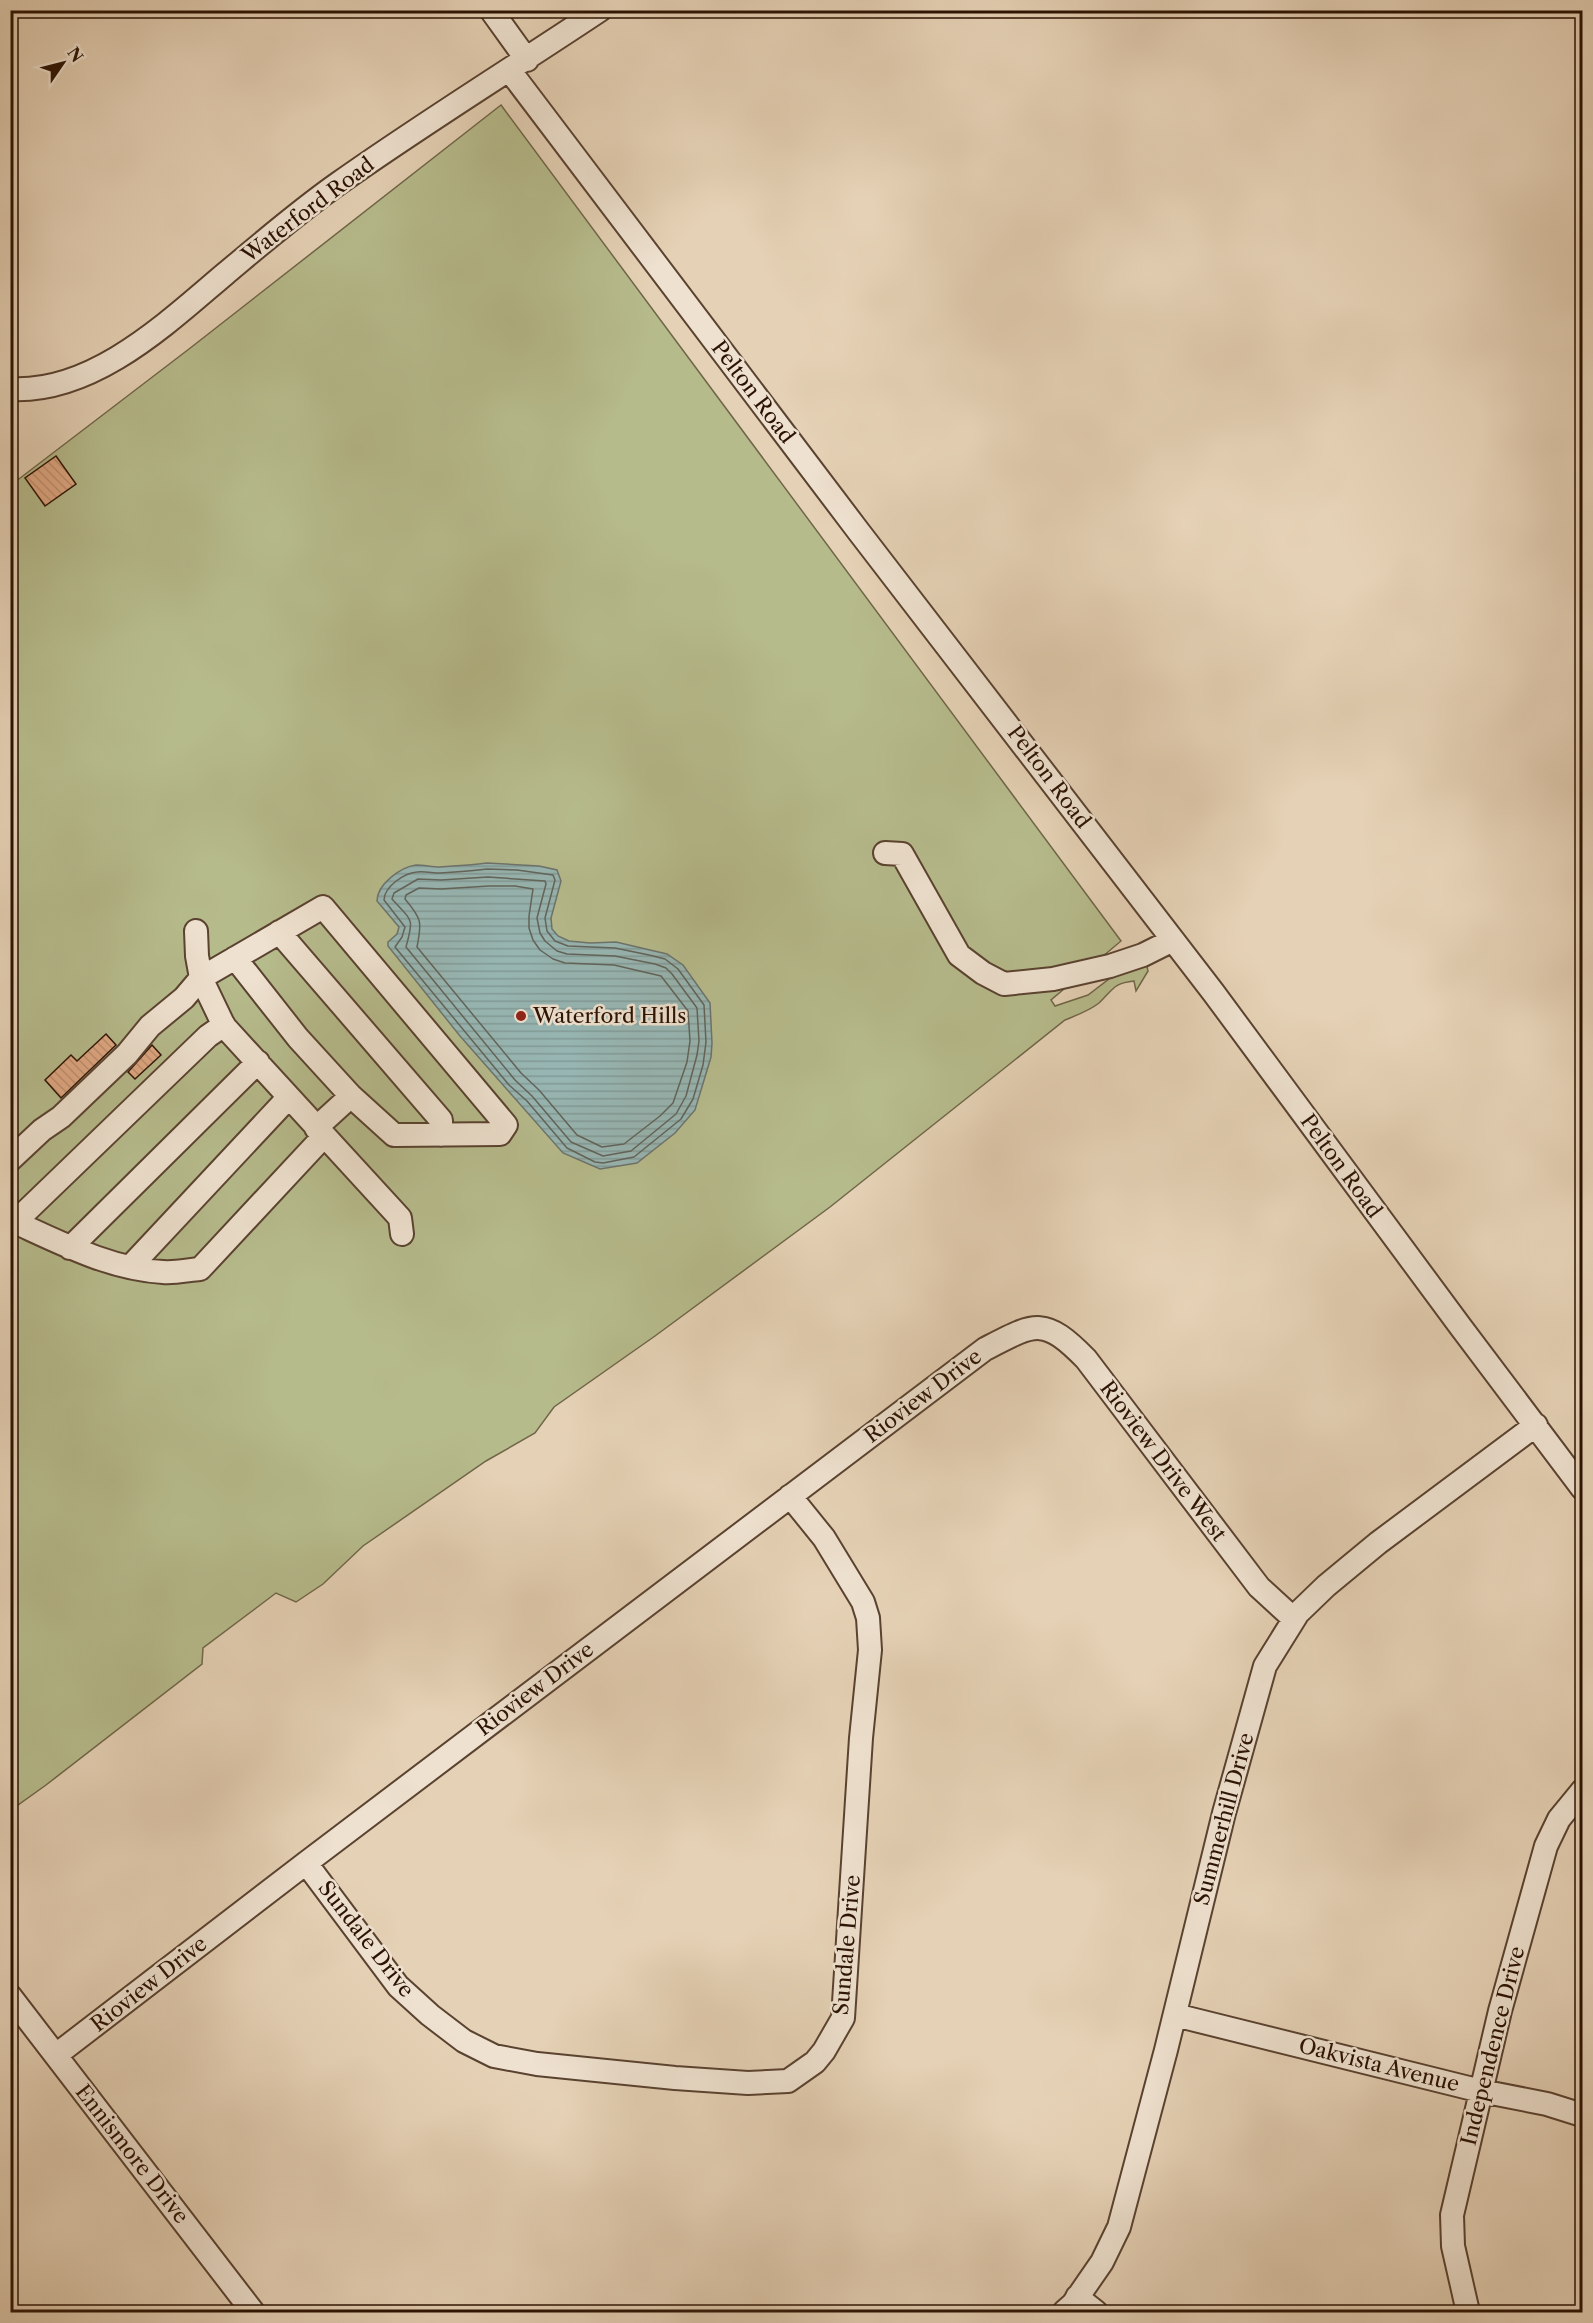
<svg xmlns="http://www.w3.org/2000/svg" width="1593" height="2323" font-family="'Libre Caslon Text',serif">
<defs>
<pattern id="water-rules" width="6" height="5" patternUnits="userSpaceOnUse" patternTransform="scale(1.5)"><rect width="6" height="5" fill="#97b6b3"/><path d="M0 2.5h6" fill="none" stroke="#829b98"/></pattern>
<pattern id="building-back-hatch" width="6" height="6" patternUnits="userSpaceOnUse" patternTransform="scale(1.5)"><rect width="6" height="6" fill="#e1a984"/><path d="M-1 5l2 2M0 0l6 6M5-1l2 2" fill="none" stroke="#c19070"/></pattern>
</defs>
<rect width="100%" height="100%" fill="#e5d1b5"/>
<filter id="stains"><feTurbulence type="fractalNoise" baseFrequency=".00333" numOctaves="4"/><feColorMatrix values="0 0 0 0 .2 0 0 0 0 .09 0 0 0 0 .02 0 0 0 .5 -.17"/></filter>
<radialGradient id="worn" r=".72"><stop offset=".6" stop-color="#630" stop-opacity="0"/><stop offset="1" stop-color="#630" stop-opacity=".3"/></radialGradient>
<path fill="#b6bb8c" stroke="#706648" stroke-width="1.5" d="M 501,105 L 1121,941 L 1051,1000 L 1055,1006 L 1088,995 L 1113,976 L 1146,962 L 1148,971 L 1136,991 L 1134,981 C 1113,983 1113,990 1099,1003 C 1089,1011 1077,1015 1065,1020 L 830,1207 L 655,1336 L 554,1407 L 535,1433 L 486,1461 L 363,1546 L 323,1584 L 296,1602 L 276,1593 L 203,1648 L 202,1664 L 46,1785 L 11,1810 L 11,485 L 189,349 Z"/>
<path fill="url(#water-rules)" stroke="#6c746d" stroke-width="1.5" d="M 487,863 L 539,866 L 557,870 L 561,881 L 551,918 L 552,929 L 558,936 L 569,941 L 590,943 L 616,942 L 667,954 L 683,965 L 710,1003 L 712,1043 L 711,1057 L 695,1110 L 675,1133 L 637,1163 L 600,1169 L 563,1153 L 460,1036 L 388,946 L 388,942 L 397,934 L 399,927 L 377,901 C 377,884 401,867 416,865 C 424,865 432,867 440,867 C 455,866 471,865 487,863 Z"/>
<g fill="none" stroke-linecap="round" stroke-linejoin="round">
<path stroke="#61645b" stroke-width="1.5" d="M 487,869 L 517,870 L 553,875 L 555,880 L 545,918 L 547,931 L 555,941 L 568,946 L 615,948 L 649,955 L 665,959 L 678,969 L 704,1005 L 706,1042 L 703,1065 L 693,1099 L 681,1119 L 634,1157 L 603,1163 L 595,1162 L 567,1148 L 527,1101 L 509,1085 L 395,947 L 402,937 L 405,927 L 384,900 C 384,887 404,873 417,872 C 424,871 433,873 440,873 C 456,872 472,871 487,869 Z
M 488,877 L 545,881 L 546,884 L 537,918 L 540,933 L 545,941 L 557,951 L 567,954 L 615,956 L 655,964 L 666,968 L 672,974 L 697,1008 L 699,1041 L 697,1055 L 686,1096 L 676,1114 L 631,1151 L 603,1156 L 571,1142 L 532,1096 L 515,1080 L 406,947 C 414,918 413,922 392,899 L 394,893 L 418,879 L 441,880 Z
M 489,886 L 515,886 L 533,889 L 529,916 L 529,928 L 533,940 L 540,950 L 553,959 L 565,963 L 614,965 L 661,976 L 688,1011 L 690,1041 L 687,1062 L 673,1103 L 660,1116 L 624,1144 L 602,1147 L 577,1135 L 539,1090 L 521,1073 L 417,947 C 422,922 422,919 405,899 L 406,895 L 419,888 L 441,889 Z"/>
</g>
<path fill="url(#building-back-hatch)" stroke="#2b1203" stroke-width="1.5" d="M 56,456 L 76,484 L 45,506 L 25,478 Z
M 106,1034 L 116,1045 L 61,1098 L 45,1080 L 71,1055 L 77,1061 Z
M 152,1045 L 161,1055 L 135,1079 L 128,1072 Z"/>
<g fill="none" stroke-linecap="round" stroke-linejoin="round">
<g stroke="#5a4230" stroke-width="26">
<path id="minor" d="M 491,10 L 527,60
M 510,71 L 859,532 L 1213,992 L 1460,1326 L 1582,1488
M 10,389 C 93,394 167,323 225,274 C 262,243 299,211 339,183 C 424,123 513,68 600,10
M 885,853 L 902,854 L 959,955 L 983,973 L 1004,984 L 1053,979 L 1110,966 L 1143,955 L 1173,940
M 196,931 L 197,956 L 201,978 L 224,1026 L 400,1218 L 402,1234
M 279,932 L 441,1120 L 441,1135
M 316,1128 L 351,1096
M 10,1160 L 42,1130 L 61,1117 L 127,1054 L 150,1026 L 184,998 L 201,978 L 323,907 L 506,1125 L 500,1134 L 394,1135 L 351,1096 L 298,1038 L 235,958
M 10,1220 C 59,1242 109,1269 163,1272 C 175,1273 188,1270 200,1269 L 324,1136
M 15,1222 L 208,1036 L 224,1025
M 70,1248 L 258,1062
M 130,1267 L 289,1097
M 306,1863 L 398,1986 L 430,2015 L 464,2041 L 494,2056 L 537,2064 L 675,2078 L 748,2083 L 788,2081 L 815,2062 L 824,2051 L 843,2018 L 861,1738 L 870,1650 L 868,1618 L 863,1602 L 824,1538 L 790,1496
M 10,1996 L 253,2312
M 1175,2015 L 1481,2091 L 1547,2104 L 1582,2115
M 56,2055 L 306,1863 L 985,1349 C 1035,1323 1044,1316 1086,1359 L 1259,1587 L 1294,1619
M 1077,2297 L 1096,2312
M 1064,2312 L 1073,2304 L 1102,2262 L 1119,2227 L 1166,2050 L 1224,1813 L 1265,1666 L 1298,1613 L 1326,1586 L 1378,1543 L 1536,1425
M 1468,2312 L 1453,2246 L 1452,2215 L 1500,2011 L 1546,1846 L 1559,1819 L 1582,1791"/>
</g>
<use href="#minor" stroke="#eee1cf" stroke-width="22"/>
</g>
<circle fill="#8f2418" stroke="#eee1cf" stroke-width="2" cx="521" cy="1016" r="6"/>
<g text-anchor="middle" stroke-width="5" stroke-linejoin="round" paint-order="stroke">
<g font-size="21" fill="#2b1203" stroke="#eee1cf">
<text transform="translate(308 210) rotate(-37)" y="7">Waterford Road</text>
<text transform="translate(753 392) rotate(53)" y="7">Pelton Road</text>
<text transform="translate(1049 777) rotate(53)" y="7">Pelton Road</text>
<text transform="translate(1341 1166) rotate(54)" y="7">Pelton Road</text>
<text transform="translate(923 1396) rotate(-37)" y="7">Rioview Drive</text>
<text transform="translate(1163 1461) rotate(53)" y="7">Rioview Drive West</text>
<text transform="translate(535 1689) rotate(-37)" y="7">Rioview Drive</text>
<text transform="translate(1224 1819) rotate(-75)" y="7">Summerhill Drive</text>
<text transform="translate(366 1939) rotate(52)" y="7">Sundale Drive</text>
<text transform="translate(847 1945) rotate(-85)" y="7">Sundale Drive</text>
<text transform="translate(149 1984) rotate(-38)" y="7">Rioview Drive</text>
<text transform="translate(1493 2046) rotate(-76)" y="7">Independence Drive</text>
<text transform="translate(1379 2065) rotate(14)" y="7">Oakvista Avenue</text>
<text transform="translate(132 2154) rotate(52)" y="7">Ennismore Drive</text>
</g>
<g font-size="21" fill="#2b1203" stroke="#eee1cf" text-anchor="start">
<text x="533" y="1023">Waterford Hills</text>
</g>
</g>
<rect width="1593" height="2323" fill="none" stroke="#e5d1b5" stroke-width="36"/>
<rect x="12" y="12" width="1569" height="2299" fill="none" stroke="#2b1203" stroke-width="3"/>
<rect x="18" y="18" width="1557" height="2287" fill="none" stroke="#2b1203" stroke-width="1.5"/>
<g transform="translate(63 63) rotate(55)" stroke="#eee1cf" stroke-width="4.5" paint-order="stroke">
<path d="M0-4.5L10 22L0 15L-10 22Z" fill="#2b1203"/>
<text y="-9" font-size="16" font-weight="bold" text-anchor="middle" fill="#2b1203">N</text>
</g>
<rect width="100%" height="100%" filter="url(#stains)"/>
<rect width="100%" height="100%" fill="url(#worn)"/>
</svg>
